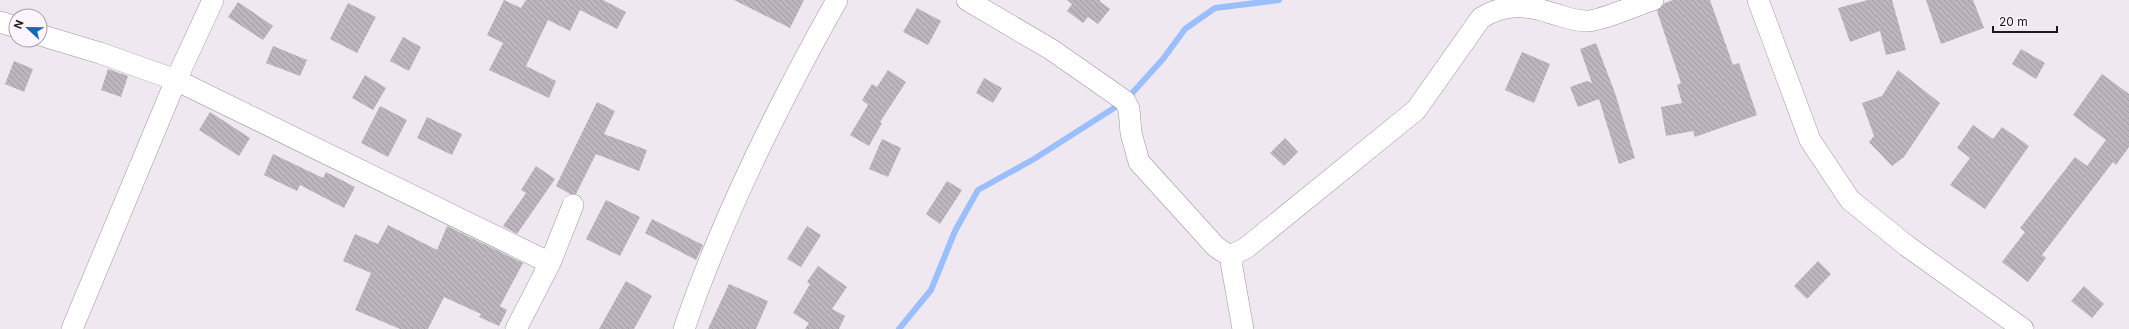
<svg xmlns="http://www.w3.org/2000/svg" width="2129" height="329" font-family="Inter,sans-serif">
<defs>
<pattern id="building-back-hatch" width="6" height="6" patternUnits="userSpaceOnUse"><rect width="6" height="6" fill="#bcb5bd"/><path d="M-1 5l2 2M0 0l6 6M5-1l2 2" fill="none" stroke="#a19ba2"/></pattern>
</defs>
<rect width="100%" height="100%" fill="#f0e8f0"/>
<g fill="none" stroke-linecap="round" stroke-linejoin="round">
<path stroke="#9bbffd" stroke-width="6" d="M 899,329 L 931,290 L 955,231 L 978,190 L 1034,159 L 1125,101 L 1163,59 L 1185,29 L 1215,8 L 1279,0"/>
</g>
<path fill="url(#building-back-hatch)" d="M 504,0 L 521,8 L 526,0 L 603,0 L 626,12 L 617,29 L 580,10 L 570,31 L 548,20 L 526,66 L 556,81 L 549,98 L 489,70 L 503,43 L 487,35 Z
M 734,0 L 804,0 L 790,28 Z
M 1067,0 L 1101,0 L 1099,1 L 1110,9 L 1098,24 L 1088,17 L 1083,23 L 1067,11 L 1072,4 Z
M 1673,0 L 1710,0 L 1733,65 L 1739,63 L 1757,115 L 1695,137 L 1693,131 L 1666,136 L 1661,107 L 1682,103 L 1677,85 L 1681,83 L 1657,11 L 1665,3 Z
M 1868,0 L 1892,0 L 1906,50 L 1886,55 L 1880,31 L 1850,42 L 1838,8 Z
M 1926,0 L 1973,0 L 1984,28 L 1941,44 Z
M 238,2 L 273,26 L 263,40 L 228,17 Z
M 348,3 L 376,17 L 357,53 L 330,39 Z
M 917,8 L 941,21 L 928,45 L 903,32 Z
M 403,37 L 421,47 L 409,71 L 390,61 Z
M 1596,43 L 1615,93 L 1635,158 L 1619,164 L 1599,99 L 1578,107 L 1570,87 L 1587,81 L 1592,83 L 1580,49 Z
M 273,46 L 307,60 L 300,76 L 266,63 Z
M 2021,49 L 2045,63 L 2036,79 L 2012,64 Z
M 1522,52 L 1550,64 L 1534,103 L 1505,90 Z
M 14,61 L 33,69 L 24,92 L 5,84 Z
M 108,69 L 128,76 L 121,97 L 101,90 Z
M 888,70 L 906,82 L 880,122 L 882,123 L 869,146 L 850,135 L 868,105 L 862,100 L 872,84 L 877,87 Z
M 1898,70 L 1940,103 L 1904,157 L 1892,166 L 1869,142 L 1874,136 L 1862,103 L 1882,96 Z
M 2102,74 L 2129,94 L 2129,147 L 2116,165 L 2113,162 L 2042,255 L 2046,258 L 2028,282 L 2002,262 L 2025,232 L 2020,228 L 2075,157 L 2087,166 L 2106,140 L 2073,115 Z
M 365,75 L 386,88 L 373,110 L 352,98 Z
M 984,78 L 1002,88 L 993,103 L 976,93 Z
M 597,102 L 615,111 L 604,134 L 647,150 L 639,171 L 596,154 L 576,194 L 570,194 L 556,186 Z
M 380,106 L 407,120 L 388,157 L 361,143 Z
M 210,112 L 250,138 L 239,156 L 199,130 Z
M 427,117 L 462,134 L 452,155 L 417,138 Z
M 1973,125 L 1993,139 L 2002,127 L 2029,146 L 1985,209 L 1950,185 L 1970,158 L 1957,148 Z
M 1285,138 L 1298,152 L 1284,166 L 1270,153 Z
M 882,139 L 901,148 L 888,177 L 869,169 Z
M 273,154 L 323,178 L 326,172 L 355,187 L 344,208 L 300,185 L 297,191 L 264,175 Z
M 536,166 L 555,179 L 517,234 L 503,226 L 526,193 L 521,190 Z
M 947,181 L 962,190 L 940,224 L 926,214 Z
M 606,200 L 640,217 L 620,256 L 586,239 Z
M 652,219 L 703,245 L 696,260 L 645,233 Z
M 388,225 L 437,250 L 447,226 L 523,263 L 500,306 L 507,310 L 499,326 L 479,317 L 481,314 L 444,297 L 428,329 L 400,329 L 355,310 L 371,273 L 343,261 L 355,234 L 378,244 Z
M 807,226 L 821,235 L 801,267 L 787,259 Z
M 1818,261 L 1831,274 L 1807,299 L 1794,286 Z
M 818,266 L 847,287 L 832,309 L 845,316 L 839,329 L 805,329 L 809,323 L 793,313 L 810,284 L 807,282 Z
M 626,281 L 652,296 L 634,329 L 599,329 Z
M 729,284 L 768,301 L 756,329 L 708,329 Z
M 2084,286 L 2104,304 L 2092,318 L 2071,301 Z"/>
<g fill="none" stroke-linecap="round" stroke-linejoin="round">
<g stroke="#9d959d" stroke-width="22">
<path id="street" d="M 967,0 L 1052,50 L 1125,101 L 1129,109 L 1131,133 L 1139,162 L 1216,247 L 1230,256 L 1246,248 L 1416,110 L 1481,18 C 1504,4 1525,4 1551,13 C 1563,16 1573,21 1586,21 C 1598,22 1639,4 1653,0
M 1758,0 L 1810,140 L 1850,200 L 1907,246 L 2023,329
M 0,22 L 16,27
M 40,35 L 100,53 L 176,80 L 550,263
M 1230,256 L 1243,329
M 72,329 L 176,80 L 213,0
M 516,329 L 550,263 L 573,205
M 684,329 C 723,215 778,105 837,0"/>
</g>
<use href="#street" stroke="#fff" stroke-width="21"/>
</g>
<g transform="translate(28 28) rotate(292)"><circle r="19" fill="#fdf5fd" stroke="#a39da3"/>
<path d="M0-3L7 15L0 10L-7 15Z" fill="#1269b6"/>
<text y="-6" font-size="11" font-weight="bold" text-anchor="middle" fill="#1c191c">N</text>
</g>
<path d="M1993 26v6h64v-6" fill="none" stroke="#1c191c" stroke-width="2"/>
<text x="1999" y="26" font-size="12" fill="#1c191c" stroke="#fdf5fd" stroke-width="3" paint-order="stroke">20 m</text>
</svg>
